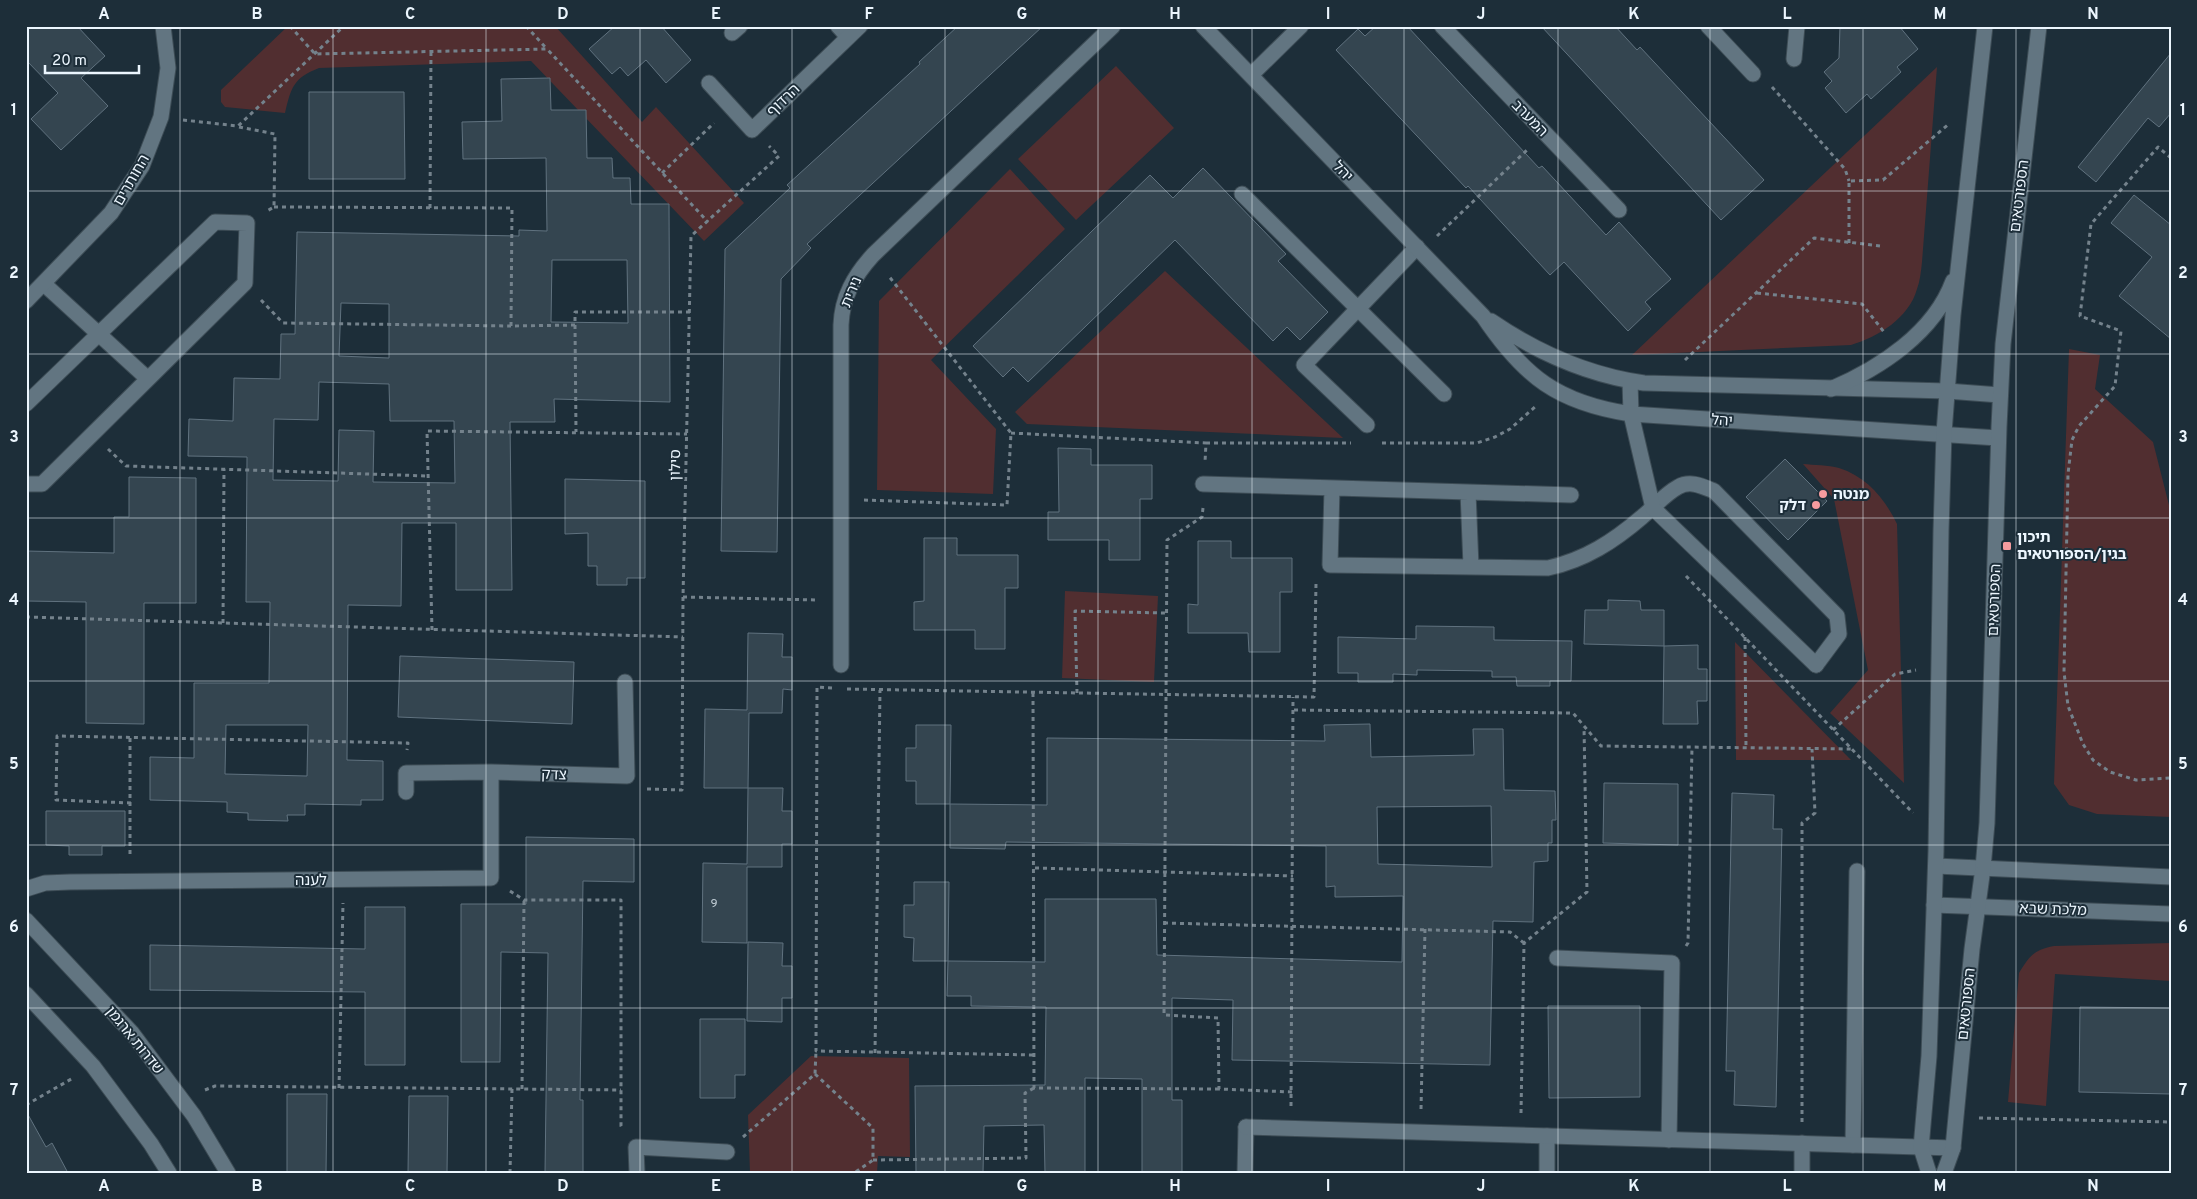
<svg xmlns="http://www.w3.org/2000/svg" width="2197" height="1199" font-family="Overpass,'Noto Sans Hebrew',sans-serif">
<rect width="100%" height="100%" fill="#1d2e39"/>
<path fill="#512e30" d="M 288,26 L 555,26 L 642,122 L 656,107 L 744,203 L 704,241 L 531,61 L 319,68 C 293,78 291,88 285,113 L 225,107 L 221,102 L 221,90 Z
M 1116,66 L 1174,128 L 1076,220 L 1018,159 Z
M 1937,67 L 1922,262 C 1921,271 1920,281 1917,289 C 1909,318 1878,337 1851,345 L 1632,355 Z
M 1010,169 L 1065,229 L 931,360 L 996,429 L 993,494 L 877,490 L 879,301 Z
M 1165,271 L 1343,438 L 1027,424 L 1015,412 Z
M 2069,349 L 2100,355 L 2095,389 L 2153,442 L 2171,513 L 2171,817 L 2097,814 L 2069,805 L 2054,784 Z
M 1803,464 C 1814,465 1828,465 1839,468 C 1867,477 1885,499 1897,524 L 1904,783 L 1830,713 L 1868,670 L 1834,499 Z
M 1065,591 L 1158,596 L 1154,682 L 1062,678 Z
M 1735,642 L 1851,760 L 1736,760 Z
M 2171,943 L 2171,981 L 2055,974 L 2046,1106 L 2008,1102 L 2019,973 C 2030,956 2033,950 2054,946 Z
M 811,1056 L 909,1058 L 910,1157 L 878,1156 L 877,1173 L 750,1173 L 748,1115 Z"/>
<path fill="#344550" stroke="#60727f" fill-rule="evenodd" d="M 26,26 L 77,26 L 105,56 L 81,78 L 108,106 L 61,150 L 31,119 L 58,93 L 26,60 Z
M 615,26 L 661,26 L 691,60 L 666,83 L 646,60 L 628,76 L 620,67 L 612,74 L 589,49 Z
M 958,26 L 1043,26 L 807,244 L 811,248 L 781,279 L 777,552 L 721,551 L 725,249 L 790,188 L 787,185 L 920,64 L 919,62 Z
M 1376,26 L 1407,26 L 1539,168 L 1542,166 L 1606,235 L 1619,222 L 1671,279 L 1645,302 L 1651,309 L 1628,331 L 1564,262 L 1550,275 L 1468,186 L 1466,188 L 1336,50 L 1358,29 L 1365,36 Z
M 1541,26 L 1615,26 L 1637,50 L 1640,47 L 1764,180 L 1721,220 Z
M 1840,26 L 1899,26 L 1918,49 L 1897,67 L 1901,72 L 1871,99 L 1867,94 L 1846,113 L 1825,88 L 1832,81 L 1824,72 L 1839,58 Z
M 2171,53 L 2171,113 L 2159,127 L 2148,118 L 2096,182 L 2078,167 Z
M 550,78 L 551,110 L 586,110 L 587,158 L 612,158 L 613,178 L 630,178 L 631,204 L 669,204 L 670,402 L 554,399 L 555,422 L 510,422 L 512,590 L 456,590 L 456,523 L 402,523 L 401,606 L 348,605 L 347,760 L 383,761 L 383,800 L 361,800 L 361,805 L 305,804 L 305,815 L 287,815 L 288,821 L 248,820 L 248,813 L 227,812 L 227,802 L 150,800 L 150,757 L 194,758 L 194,683 L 269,683 L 270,602 L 246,602 L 247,457 L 188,456 L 189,419 L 233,421 L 234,378 L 280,379 L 281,334 L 295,334 L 297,232 L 519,236 L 519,230 L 547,231 L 546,158 L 463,159 L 462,122 L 502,121 L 501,79 ZM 552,260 L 627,260 L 628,323 L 551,322 ZM 341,303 L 389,304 L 389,358 L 339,356 ZM 319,382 L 389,384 L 390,421 L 454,421 L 455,483 L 373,482 L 374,431 L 339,430 L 338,481 L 273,480 L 274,419 L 318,420 ZM 226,725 L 308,725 L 307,776 L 225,774 Z
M 309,92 L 404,92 L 405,179 L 309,179 Z
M 1203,168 L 1286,254 L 1278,261 L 1328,312 L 1300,340 L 1287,327 L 1273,341 L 1175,240 L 1028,382 L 1013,367 L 1003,377 L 973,346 L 1150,175 L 1173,198 Z
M 2134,195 L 2171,225 L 2171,339 L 2119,296 L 2152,257 L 2111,223 Z
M 1058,448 L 1091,449 L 1091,465 L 1152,465 L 1152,499 L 1140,499 L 1140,560 L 1109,560 L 1109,540 L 1048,540 L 1048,512 L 1059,512 Z
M 1785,459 L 1827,501 L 1788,540 L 1746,497 Z
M 129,477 L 196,478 L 196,603 L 144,603 L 144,724 L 86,723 L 86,602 L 26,601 L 26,551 L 114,553 L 114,517 L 129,517 Z
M 565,479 L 645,481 L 645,578 L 627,578 L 627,585 L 597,585 L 597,566 L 588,566 L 588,533 L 565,534 Z
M 924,538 L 957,538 L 957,555 L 1018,555 L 1018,588 L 1005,588 L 1005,649 L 975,649 L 975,630 L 914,630 L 914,602 L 924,601 Z
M 1198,541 L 1231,541 L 1231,558 L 1292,558 L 1292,592 L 1280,592 L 1280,652 L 1249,652 L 1248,633 L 1188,633 L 1188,604 L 1198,605 Z
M 1608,600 L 1640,601 L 1641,610 L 1664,610 L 1664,646 L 1584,644 L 1585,610 L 1608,610 Z
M 1416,626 L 1494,627 L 1494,640 L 1572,641 L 1571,681 L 1550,681 L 1550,686 L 1517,686 L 1516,677 L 1492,677 L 1492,671 L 1417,670 L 1417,675 L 1393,674 L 1393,682 L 1358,682 L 1358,673 L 1338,673 L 1338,637 L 1416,639 Z
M 748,633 L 783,634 L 782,657 L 792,657 L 792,690 L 783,689 L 782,713 L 749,713 L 748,788 L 783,788 L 782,811 L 792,811 L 792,844 L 782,844 L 782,867 L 747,867 L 747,943 L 702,942 L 703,863 L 747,864 L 748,788 L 704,788 L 705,709 L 747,710 Z
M 1698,645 L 1698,669 L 1707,669 L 1707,701 L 1697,701 L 1698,724 L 1663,724 L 1664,646 Z
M 400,656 L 574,662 L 572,724 L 398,717 Z
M 1370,724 L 1371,757 L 1474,755 L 1473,729 L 1503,729 L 1504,790 L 1555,791 L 1556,820 L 1552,820 L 1552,843 L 1548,843 L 1548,861 L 1534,862 L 1533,922 L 1493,921 L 1490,1065 L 1232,1060 L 1233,1000 L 1172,998 L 1172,1100 L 1182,1100 L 1182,1173 L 1142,1173 L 1142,1079 L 1085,1078 L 1085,1173 L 1045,1173 L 1044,1125 L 984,1126 L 983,1173 L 916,1173 L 915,1086 L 1045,1085 L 1046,1007 L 971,1006 L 971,996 L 947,996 L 948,961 L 1045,962 L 1045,899 L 1156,899 L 1157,955 L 1402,962 L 1403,896 L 1335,897 L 1335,886 L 1326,887 L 1326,846 L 1006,842 L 1005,849 L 950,848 L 950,804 L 1047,805 L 1047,738 L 1325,741 L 1324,725 ZM 1491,806 L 1492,867 L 1378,864 L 1377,807 Z
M 916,725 L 951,725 L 950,804 L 916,804 L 916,781 L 906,781 L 906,748 L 916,748 Z
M 1604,783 L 1678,784 L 1678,845 L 1603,843 Z
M 1732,793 L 1774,795 L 1773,829 L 1782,829 L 1776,1107 L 1734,1105 L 1735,1071 L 1726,1071 Z
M 46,811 L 125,811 L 125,846 L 102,846 L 102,855 L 69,855 L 69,846 L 46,845 Z
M 526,837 L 634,839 L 634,882 L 583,881 L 580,1100 L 583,1100 L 583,1173 L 545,1173 L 548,953 L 501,952 L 500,1062 L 461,1062 L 461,904 L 526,904 Z
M 914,882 L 949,882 L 948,961 L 913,961 L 914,938 L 904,937 L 904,905 L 914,905 Z
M 365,907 L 405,907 L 405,1065 L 365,1065 L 365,992 L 150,990 L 150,945 L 365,949 Z
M 748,942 L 783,943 L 782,966 L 792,966 L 792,998 L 782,998 L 782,1022 L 747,1021 Z
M 1548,1006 L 1640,1006 L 1640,1097 L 1549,1098 Z
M 2080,1007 L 2171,1008 L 2171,1094 L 2079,1092 Z
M 700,1019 L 745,1019 L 745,1075 L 735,1075 L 735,1098 L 700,1098 Z
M 287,1094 L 327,1094 L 326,1173 L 287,1173 Z
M 409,1096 L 448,1096 L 447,1173 L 408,1173 Z
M 26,1111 L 46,1147 L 52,1143 L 68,1173 L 26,1173 Z"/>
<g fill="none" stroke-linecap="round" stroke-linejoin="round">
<g stroke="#3d4c55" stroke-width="17">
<path id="service" d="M 838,26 L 848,37
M 732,33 L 740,26
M 1794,59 L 1797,26
M 1242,194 L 1444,394
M 44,284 L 148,379
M 26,404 L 215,222 L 247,223 L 245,283 L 42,484 L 26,484
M 1367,425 L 1304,365 L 1417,247
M 1203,484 L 1571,495
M 1332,488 L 1330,565 L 1548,568 C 1585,560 1614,541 1642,517 C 1653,508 1665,494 1678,487 C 1690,480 1702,486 1714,491 L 1837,616 L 1839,634 L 1816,665
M 1468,492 L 1471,566
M 1557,958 L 1672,963 L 1669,1140
M 1547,1136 L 1547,1173
M 1802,1143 L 1802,1173
M 1853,1145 L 1857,871
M 637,1173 L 636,1147 L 727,1152
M 1245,1173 L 1246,1127"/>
</g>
<g stroke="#3d4c55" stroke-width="17">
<path id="minor" d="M 1203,26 L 1483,316 C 1524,377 1558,403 1631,414 L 1998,438
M 1442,26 L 1619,210
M 1708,26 L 1753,74
M 1251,75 L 1301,26
M 709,83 L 752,130 L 860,26
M 26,301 L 111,213 L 142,166 L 161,117 L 168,68 L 163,26
M 1491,321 C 1538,353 1588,375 1644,383 L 1947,391 L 2000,395
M 1630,381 L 1631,414 L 1653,508 L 1816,665
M 841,665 L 841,325 C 842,297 854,276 873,255 L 1113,26
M 406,792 L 406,773 L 491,772 L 627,776 L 625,682
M 1936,866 L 2171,877
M 26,889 L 45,883 L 70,882 L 491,878 L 491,772
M 1934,905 L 2171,914
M 1246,1127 L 1953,1148"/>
</g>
<g stroke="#3d4c55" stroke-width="17">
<path id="tertiary" d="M 1831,389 C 1880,368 1934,333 1953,281
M 26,920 L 132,1033 L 194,1116 L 228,1173
M 26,994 L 93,1066 L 151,1144 L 169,1173
M 1929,1173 L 1921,1148 L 1929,1056 L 1936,851 L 1941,531 L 1944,433 L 1953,315 L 1985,26
M 1944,1173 L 1953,1148 L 1972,949 L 1983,868 L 1987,823 L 1999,427 L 2003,344 L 2039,26"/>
</g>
<path stroke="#74828c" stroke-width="3" stroke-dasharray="4 4" stroke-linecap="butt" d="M 290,26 L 315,54 L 547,49 L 708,222
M 526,26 L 546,48
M 1772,87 L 1845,169 L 1849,181
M 183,120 L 238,126 L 344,26
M 239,127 L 275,134 L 274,207 L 267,211
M 2171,158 L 2158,147 L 2091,224 L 2080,316 L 2121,331 L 2115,386 L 2079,426 L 2072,440 L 2068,474 L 2064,672 L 2068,706 L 2083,744 L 2093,760 L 2110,772 L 2136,780 L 2171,778
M 662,173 L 714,123
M 274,207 L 512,208 L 511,326 L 575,325 L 575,312 L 690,312
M 430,208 L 431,51
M 1437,236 L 1528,149
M 1849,243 L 1849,181 L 1883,180 L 1950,123
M 1757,293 L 1862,304 L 1884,332
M 261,300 L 283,323 L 511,326
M 575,325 L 576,432
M 1685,360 L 1814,238 L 1880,246
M 1011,433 L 1206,443 L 1205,462
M 1206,443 L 1351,443
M 1382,443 L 1477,443 L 1495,437 L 1510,429 L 1536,406
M 108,449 L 126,466 L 428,476
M 864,500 L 1007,505 L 1011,433 L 888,275
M 1203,508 L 1202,517 L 1167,540 L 1164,1015 L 1218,1018 L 1219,1089 L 1292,1092
M 1686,576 L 1913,813
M 683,597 L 817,600
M 26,617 L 683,637
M 223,623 L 224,469
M 432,630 L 427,431 L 687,434
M 1745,637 L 1746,748
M 832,688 L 817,687 L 816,1051 L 1035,1055
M 847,689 L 1314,697 L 1316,583
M 1033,693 L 1034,1088 L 1219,1089
M 1077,693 L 1075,611 L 1166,613
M 1294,710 L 1573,713 L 1601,746 L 1853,749
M 1833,730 L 1895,674 L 1916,670
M 130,738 L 130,858
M 647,789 L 682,790 L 683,597 L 691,236 L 779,156 L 769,146
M 131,803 L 56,800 L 57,736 L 408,743 L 407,750
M 1035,868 L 1293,876
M 510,891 L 524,900 L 621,900 L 621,1126 L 622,1128
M 1164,923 L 1510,932 L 1524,943
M 1686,946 L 1688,943 L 1692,747
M 875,1053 L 880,690
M 815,1074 L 873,1128 L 873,1160 L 854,1173
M 339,1088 L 343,903
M 522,1089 L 524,900
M 205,1090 L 215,1086 L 621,1090
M 26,1105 L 73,1078
M 1291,1106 L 1293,697
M 1421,1109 L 1425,929
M 1521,1113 L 1524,943 L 1587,892 L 1584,727
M 1979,1118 L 2171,1122
M 1802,1122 L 1802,823 L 1815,813 L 1812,749
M 743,1137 L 815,1074 L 816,1051
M 873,1160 L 1026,1158 L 1025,1093 L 1034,1088
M 510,1173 L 512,1089"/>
<use href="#service" stroke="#627581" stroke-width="15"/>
<use href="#minor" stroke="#627581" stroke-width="15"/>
<use href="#tertiary" stroke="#627581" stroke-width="15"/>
</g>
<path fill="none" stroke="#ecf6fe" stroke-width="1" stroke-opacity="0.55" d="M 180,26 L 180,1173M 333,26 L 333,1173M 486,26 L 486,1173M 640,26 L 640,1173M 792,26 L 792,1173M 945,26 L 945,1173M 1098,26 L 1098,1173M 1252,26 L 1252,1173M 1404,26 L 1404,1173M 1558,26 L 1558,1173M 1710,26 L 1710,1173M 1863,26 L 1863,1173M 2016,26 L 2016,1173M 26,191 L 2171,191M 26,354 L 2171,354M 26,518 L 2171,518M 26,681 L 2171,681M 26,845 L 2171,845M 26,1008 L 2171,1008"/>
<g fill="#f59b9e" stroke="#1d2e39" stroke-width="2">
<circle cx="1823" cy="494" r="5"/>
<circle cx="1816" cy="505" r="5"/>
<rect x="2002" y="541" width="10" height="10" rx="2.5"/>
</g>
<g text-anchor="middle" stroke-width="4" stroke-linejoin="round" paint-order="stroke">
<g font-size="12" fill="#becad2">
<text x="714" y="907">9</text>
</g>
<g font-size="15" fill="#ecf6fe" stroke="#1d2e39">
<text transform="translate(783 100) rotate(-44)" y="5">הרדוף</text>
<text transform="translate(1530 118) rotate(46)" y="5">המערב</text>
<text transform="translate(1343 171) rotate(46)" y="5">יהל</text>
<text transform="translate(131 180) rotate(-60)" y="5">החותרים</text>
<text transform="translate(2019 196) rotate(-83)" y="5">הספורטאים</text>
<text transform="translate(851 292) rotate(-67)" y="5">נירית</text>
<text transform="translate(1722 420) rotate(4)" y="5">יהל</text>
<text transform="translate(675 465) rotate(-89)" y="5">סילון</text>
<text transform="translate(1994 600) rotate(-88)" y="5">הספורטאים</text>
<text transform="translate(554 774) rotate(2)" y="5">צדק</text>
<text x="311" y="885">לענה</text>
<text transform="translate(2053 909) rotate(2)" y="5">מלכת שבא</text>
<text transform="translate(1966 1004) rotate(-84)" y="5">הספורטאים</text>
<text transform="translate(135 1040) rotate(51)" y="5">שדרות ארגמן</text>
</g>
<g font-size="15" font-weight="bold" fill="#ecf6fe" stroke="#1d2e39" text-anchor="start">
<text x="1833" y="499">מנטה</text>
<text x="1806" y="510" text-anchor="end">דלק</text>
<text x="2017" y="542">תיכון<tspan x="2017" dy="17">בגין/הספורטאים</tspan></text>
</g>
</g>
<rect width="2197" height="1199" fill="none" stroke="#1d2e39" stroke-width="55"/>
<path d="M45 65v8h94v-8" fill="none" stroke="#ecf6fe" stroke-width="2.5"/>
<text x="52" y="65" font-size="15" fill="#ecf6fe" stroke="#1d2e39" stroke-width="4" paint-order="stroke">20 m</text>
<rect x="28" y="28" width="2142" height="1144" fill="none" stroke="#ecf6fe" stroke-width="2"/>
<g font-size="16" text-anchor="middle" font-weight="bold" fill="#ecf6fe">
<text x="104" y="19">A</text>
<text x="257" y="19">B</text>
<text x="410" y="19">C</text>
<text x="563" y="19">D</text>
<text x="716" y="19">E</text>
<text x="869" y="19">F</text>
<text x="1022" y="19">G</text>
<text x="1175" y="19">H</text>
<text x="1328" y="19">I</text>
<text x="1481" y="19">J</text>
<text x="1634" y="19">K</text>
<text x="1787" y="19">L</text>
<text x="1940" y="19">M</text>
<text x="2093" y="19">N</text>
<text x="14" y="115">1</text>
<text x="2183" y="115">1</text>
<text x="14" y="278">2</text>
<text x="2183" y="278">2</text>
<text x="14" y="442">3</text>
<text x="2183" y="442">3</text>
<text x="14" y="605">4</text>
<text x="2183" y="605">4</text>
<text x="14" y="769">5</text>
<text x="2183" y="769">5</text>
<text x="14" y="932">6</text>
<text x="2183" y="932">6</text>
<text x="14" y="1095">7</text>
<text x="2183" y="1095">7</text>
<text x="104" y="1191">A</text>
<text x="257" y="1191">B</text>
<text x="410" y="1191">C</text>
<text x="563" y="1191">D</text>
<text x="716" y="1191">E</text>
<text x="869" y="1191">F</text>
<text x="1022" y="1191">G</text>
<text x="1175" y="1191">H</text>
<text x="1328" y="1191">I</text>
<text x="1481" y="1191">J</text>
<text x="1634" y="1191">K</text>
<text x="1787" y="1191">L</text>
<text x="1940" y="1191">M</text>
<text x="2093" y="1191">N</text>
</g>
</svg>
